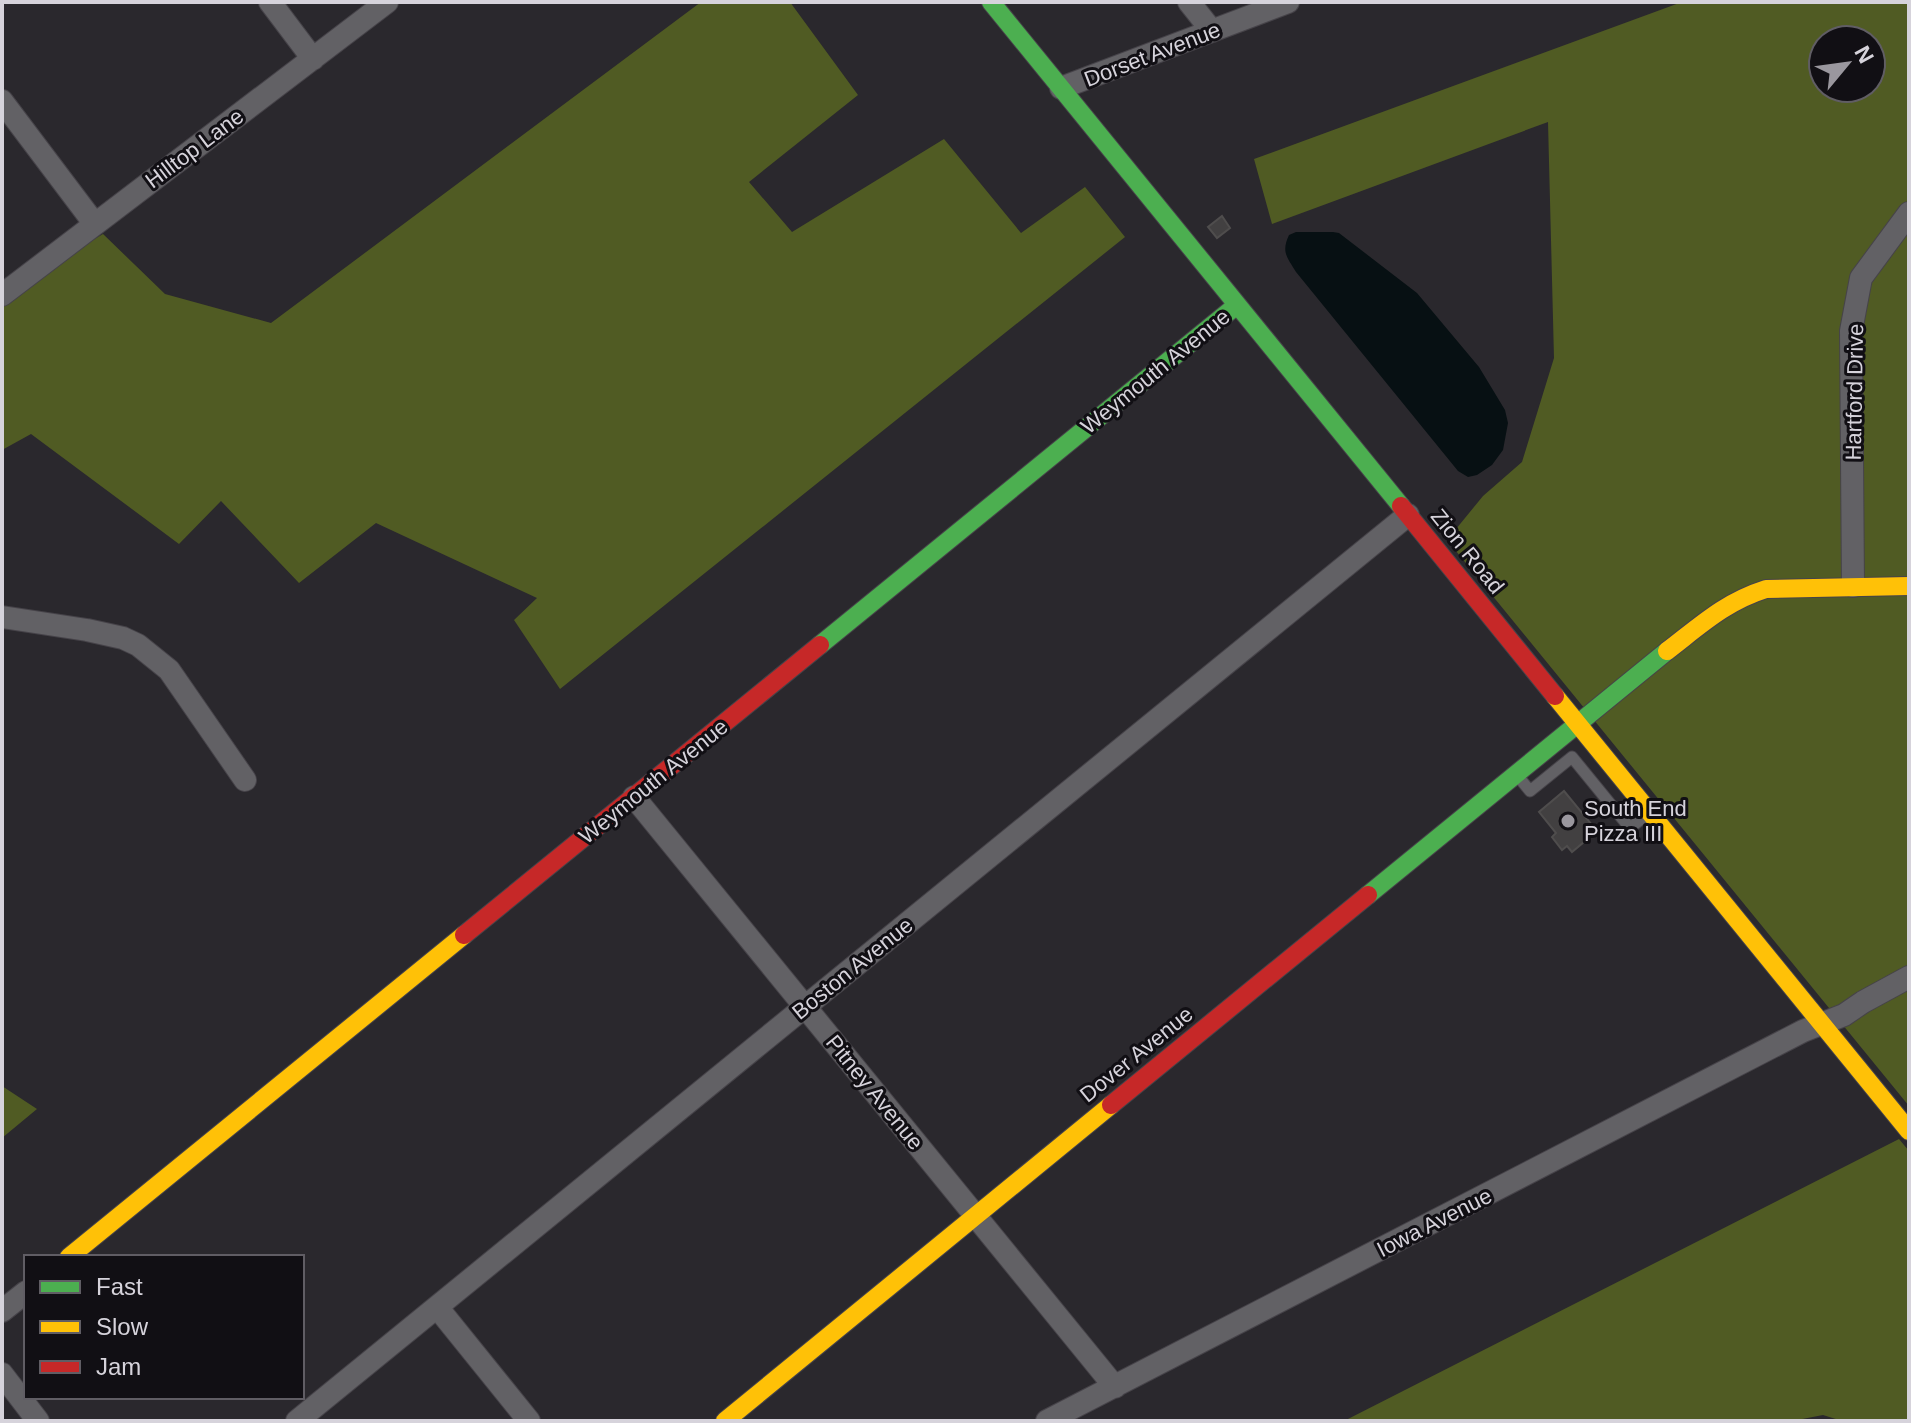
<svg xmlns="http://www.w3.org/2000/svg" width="1911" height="1423" font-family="Helvetica,sans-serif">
<rect width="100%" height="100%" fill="#2a282d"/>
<path fill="#505b23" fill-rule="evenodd" d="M 701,2 L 790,2 L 858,95 L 749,182 L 792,232 L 944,139 L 1021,233 L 1085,187 L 1125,237 L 560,689 L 514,620 L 537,598 L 376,523 L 299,583 L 221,501 L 179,544 L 31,434 L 2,450 L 2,297 L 20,283 L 103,234 L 165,294 L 271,323 Z
M 1682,2 L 1909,2 L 1909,1106 L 1447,540 L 1483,496 L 1522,462 L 1554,358 L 1548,122 L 1272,224 L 1254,159 ZM 1823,40 L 1871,40 L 1871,88 L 1823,88 Z
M 2,1086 L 37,1109 L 2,1138 Z
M 1899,1139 L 1909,1151 L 1909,1421 L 1842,1421 L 1823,1415 L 1792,1421 L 1344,1421 Z"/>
<path fill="#071013" d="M 1296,232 L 1333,232 L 1339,233 L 1417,293 L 1479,367 L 1505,410 L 1508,423 L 1503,450 L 1492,465 L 1477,475 L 1468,477 L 1458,471 L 1296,272 C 1287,257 1281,252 1289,235 Z"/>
<path fill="#424041" stroke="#4f4d4d" stroke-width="2" d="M 1222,216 L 1230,228 L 1217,238 L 1208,227 Z
M 1564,791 L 1597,831 L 1572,852 L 1567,846 L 1562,850 L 1552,837 L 1556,833 L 1539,812 Z"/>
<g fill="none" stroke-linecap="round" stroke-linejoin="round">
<g stroke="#464349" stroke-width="13">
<path id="lane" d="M 1517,775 L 1530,791 L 1572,757 L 1630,828 L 1649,813"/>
</g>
<g stroke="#464349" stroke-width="24">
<path id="street" d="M 270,2 L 313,59
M 1189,2 L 1212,31
M 1061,88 L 1288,2
M 2,101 L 94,223
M 2,295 L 387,2
M 1853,586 L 1851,331 L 1861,278 L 1909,213
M 2,617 L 87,630 L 123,638 L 138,645 L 169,670 L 245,780
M 634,797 L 1115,1387
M 437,1307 L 529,1421
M 2,1311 L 26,1292
M 2,1374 L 38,1421
M 297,1421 L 1408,515
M 1047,1421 L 1803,1031 L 1844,1015 L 1863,1002 L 1909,977"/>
</g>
<g stroke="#464349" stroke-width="20">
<path id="fast" d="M 991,2 L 1401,506
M 820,645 L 1237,305
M 1368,895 L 1667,651"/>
</g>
<g stroke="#464349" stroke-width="20">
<path id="slow" d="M 1667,651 C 1701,625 1725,602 1766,589 L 1909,586
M 1555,696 L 1909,1131
M 69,1257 L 464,935
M 725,1421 L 1111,1105"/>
</g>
<g stroke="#464349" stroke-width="20">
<path id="jam" d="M 1401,506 L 1555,696
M 464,935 L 820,645
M 1111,1105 L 1368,895"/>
</g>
<use href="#lane" stroke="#626165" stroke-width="11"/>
<use href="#street" stroke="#626165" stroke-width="22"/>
<use href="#fast" stroke="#4caf50" stroke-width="18"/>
<use href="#slow" stroke="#ffc107" stroke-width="18"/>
<use href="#jam" stroke="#c62828" stroke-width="18"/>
</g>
<circle fill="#9a979e" stroke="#110f14" stroke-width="3" cx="1568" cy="821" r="8"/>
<g text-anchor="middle" stroke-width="6" stroke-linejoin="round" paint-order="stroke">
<g font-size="22" fill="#d6d3db" stroke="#110f14">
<text transform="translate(1152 54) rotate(-21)" y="8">Dorset Avenue</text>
<text transform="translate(194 148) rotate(-37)" y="8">Hilltop Lane</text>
<text transform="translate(1155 371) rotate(-39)" y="8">Weymouth Avenue</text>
<text transform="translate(1854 392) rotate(-89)" y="8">Hartford Drive</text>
<text transform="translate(1468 551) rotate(51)" y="8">Zion Road</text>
<text transform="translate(653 781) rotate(-39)" y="8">Weymouth Avenue</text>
<text transform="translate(852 968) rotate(-39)" y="8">Boston Avenue</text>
<text transform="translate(1136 1054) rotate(-39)" y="8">Dover Avenue</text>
<text transform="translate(875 1092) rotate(51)" y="8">Pitney Avenue</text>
<text transform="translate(1434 1222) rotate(-27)" y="8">Iowa Avenue</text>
</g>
<g font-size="22" fill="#d6d3db" stroke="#110f14" text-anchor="start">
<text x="1584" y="816">South End<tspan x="1584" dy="25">Pizza III</tspan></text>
</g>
</g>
<rect width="1911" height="1423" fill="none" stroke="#d6d3db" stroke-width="8"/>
<rect x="24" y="1255" width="280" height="144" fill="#110f14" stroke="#605d64" stroke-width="2"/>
<rect x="40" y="1281" width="40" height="12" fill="#4caf50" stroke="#605d64" stroke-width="2"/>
<text x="96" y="1295" font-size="24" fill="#d6d3db">Fast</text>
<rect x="40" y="1321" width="40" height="12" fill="#ffc107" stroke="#605d64" stroke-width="2"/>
<text x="96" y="1335" font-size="24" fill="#d6d3db">Slow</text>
<rect x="40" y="1361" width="40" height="12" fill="#c62828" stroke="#605d64" stroke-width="2"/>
<text x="96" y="1375" font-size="24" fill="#d6d3db">Jam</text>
<g transform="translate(1847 64) rotate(61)"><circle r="38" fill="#110f14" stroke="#605d64" stroke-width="2"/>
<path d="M0-6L14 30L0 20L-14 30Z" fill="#9a979e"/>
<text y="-12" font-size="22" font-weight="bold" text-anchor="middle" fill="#d6d3db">N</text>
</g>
</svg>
